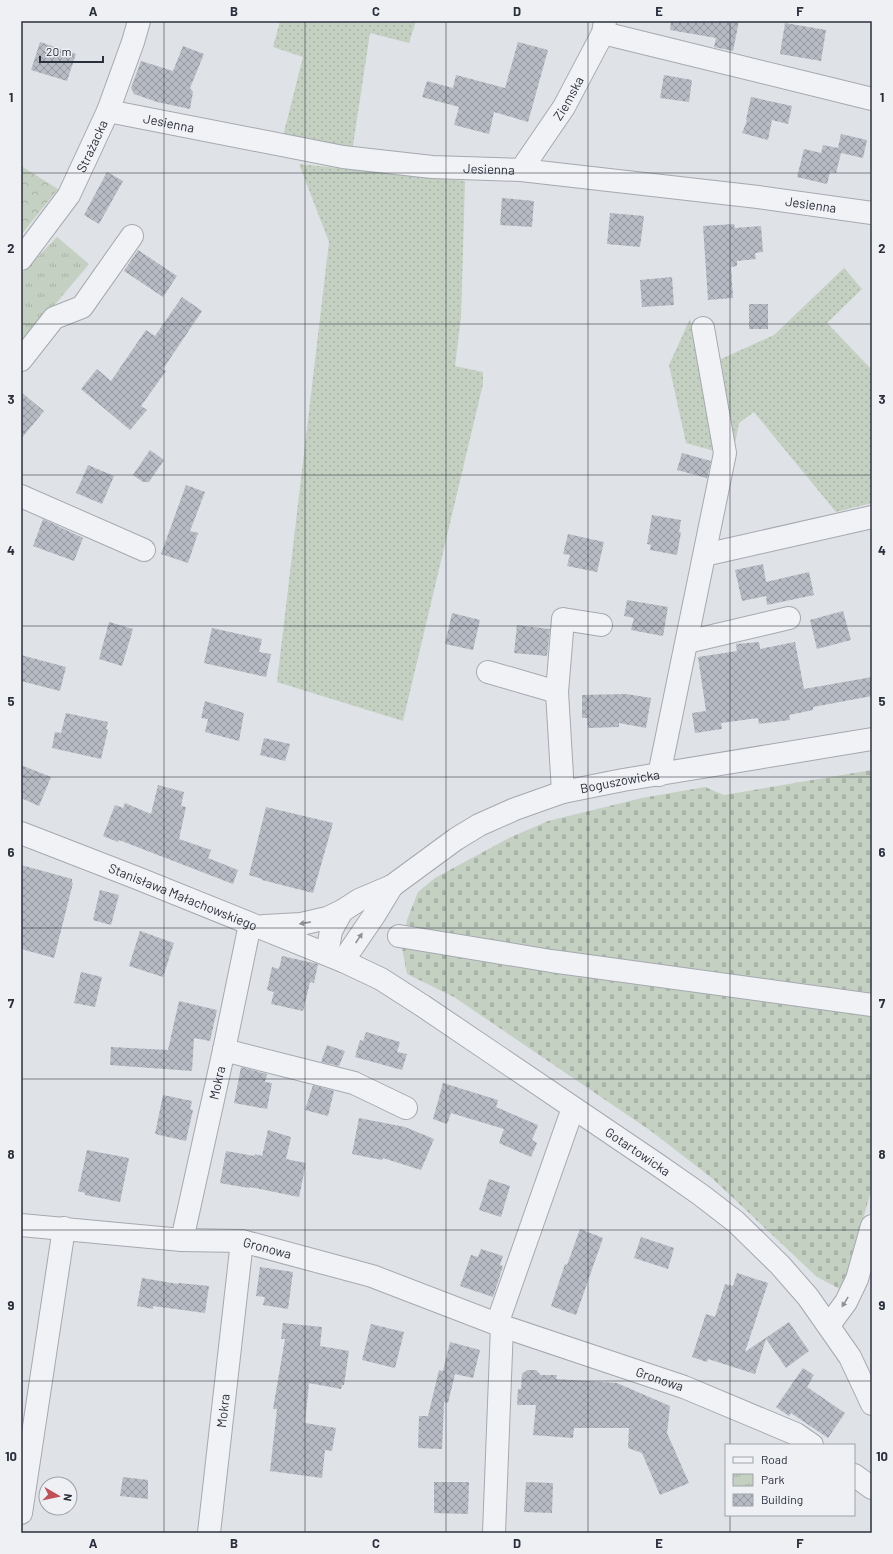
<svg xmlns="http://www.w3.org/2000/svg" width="893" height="1554" font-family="Barlow,sans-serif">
<defs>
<pattern id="grass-dots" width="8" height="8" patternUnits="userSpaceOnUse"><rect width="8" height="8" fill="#c4d0c1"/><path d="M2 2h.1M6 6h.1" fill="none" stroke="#a9b3a7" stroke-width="1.8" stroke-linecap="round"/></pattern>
<pattern id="forest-crowns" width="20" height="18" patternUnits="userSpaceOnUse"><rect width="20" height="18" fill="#c4d0c1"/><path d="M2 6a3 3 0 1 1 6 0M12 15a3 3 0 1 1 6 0" fill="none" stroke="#a9b3a7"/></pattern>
<pattern id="cemetery-stones" width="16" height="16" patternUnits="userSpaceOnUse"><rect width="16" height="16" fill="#c4d0c1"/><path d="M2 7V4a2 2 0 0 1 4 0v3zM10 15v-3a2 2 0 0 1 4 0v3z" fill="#a9b3a7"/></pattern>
<pattern id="park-tufts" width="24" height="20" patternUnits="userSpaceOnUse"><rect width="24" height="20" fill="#c4d0c1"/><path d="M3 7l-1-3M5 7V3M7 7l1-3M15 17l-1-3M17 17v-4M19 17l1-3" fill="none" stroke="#a9b3a7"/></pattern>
<pattern id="building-cross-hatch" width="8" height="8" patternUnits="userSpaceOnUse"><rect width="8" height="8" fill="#b7bbc3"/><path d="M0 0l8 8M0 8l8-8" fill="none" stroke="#9598a0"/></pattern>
</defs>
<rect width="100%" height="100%" fill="#dfe2e7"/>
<path fill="url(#grass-dots)" d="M 280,21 L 416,21 L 409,43 L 370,33 L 352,152 L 283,136 L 303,57 L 273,47 Z
M 299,164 L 465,181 L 461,317 L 455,366 L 483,372 L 483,384 L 403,721 L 277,682 L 329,242 Z
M 844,268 L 862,289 L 827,323 L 872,370 L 872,503 L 836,512 L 754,412 L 739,423 L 733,453 L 721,359 L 774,335 Z
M 690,319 L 714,451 L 686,443 L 669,365 Z"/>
<path fill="url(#forest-crowns)" d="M 21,166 L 58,189 L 21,235 Z"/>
<path fill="url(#cemetery-stones)" d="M 872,770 L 872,1187 L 848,1272 L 840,1289 L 817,1277 L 713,1179 L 651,1131 L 454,997 L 407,974 L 402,948 L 407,920 L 418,892 L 435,878 L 509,838 L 548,821 L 642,798 L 705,787 L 724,795 Z"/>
<path fill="url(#park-tufts)" d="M 57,237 L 89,264 L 21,345 L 21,274 Z"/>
<path fill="url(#building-cross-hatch)" d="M 671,21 L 739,21 L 733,51 L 714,47 L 716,38 L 670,30 Z
M 785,23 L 826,30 L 821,61 L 780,54 Z
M 40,42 L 76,54 L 67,81 L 31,70 Z
M 518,42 L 548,50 L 528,122 L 494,112 L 489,134 L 454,125 L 459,107 L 422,97 L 427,81 L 453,88 L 456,75 L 505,88 Z
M 183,46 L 204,54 L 190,88 L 193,92 L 190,109 L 157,102 L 134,94 L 131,88 L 141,61 L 173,71 Z
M 664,75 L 692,80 L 689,102 L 660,98 Z
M 751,97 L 792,106 L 788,124 L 772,120 L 768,140 L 742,133 L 747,121 L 746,120 Z
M 841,134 L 867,140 L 863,158 L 841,153 L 836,173 L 830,172 L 827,184 L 797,177 L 804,149 L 821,153 L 823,145 L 838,148 Z
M 107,172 L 123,181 L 99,224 L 84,215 Z
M 502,198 L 534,201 L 532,227 L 500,225 Z
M 610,213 L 644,216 L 640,247 L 607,244 Z
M 734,224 L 735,228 L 761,226 L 763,252 L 755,253 L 756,259 L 737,261 L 737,266 L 731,267 L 733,298 L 708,300 L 703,226 Z
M 138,250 L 177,276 L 163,297 L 124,271 Z
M 672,277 L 674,305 L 642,307 L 640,280 Z
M 182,297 L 202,311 L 163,369 L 166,371 L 141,406 L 147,410 L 130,430 L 81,389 L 97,369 L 111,381 L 146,330 L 155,336 Z
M 749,304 L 768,304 L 768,329 L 749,329 Z
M 21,392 L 44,411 L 21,439 Z
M 150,450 L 164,460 L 149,482 L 143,482 L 133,475 Z
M 682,453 L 711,461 L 707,478 L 677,470 Z
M 88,465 L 114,476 L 102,504 L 76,493 Z
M 186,485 L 205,492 L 190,531 L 198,533 L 188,563 L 161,554 Z
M 652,515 L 681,520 L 679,532 L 681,532 L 677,555 L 650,550 L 651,545 L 647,544 Z
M 43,519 L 83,538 L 74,561 L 33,546 Z
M 568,534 L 604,542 L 597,572 L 567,566 L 570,555 L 563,554 Z
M 763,564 L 766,582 L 809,572 L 814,595 L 767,605 L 766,596 L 742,601 L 735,570 Z
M 627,600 L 668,607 L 663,636 L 631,630 L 634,618 L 624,616 Z
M 843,611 L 851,640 L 817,649 L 810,620 Z
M 452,613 L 480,620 L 473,650 L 445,644 Z
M 109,622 L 133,629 L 122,666 L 99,659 Z
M 517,625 L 550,629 L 547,656 L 514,653 Z
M 212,628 L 262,639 L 259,652 L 271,654 L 266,677 L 204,663 Z
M 759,642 L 760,649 L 795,642 L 804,689 L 872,677 L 872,696 L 813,707 L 813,710 L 789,715 L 790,720 L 759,724 L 758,718 L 721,723 L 722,729 L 695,733 L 692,713 L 706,711 L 698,657 L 737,651 L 736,644 Z
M 21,655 L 66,667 L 60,691 L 21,681 Z
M 626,694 L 651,698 L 646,728 L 619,723 L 619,727 L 588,728 L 587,718 L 582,718 L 582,695 Z
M 205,701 L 244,713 L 239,741 L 205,732 L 208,719 L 201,718 Z
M 66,713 L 108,722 L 106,729 L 108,730 L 101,759 L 52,748 L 55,732 L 61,733 Z
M 264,738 L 290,744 L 285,761 L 260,755 Z
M 21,765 L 51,777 L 39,806 L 21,798 Z
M 158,785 L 184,792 L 181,806 L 186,807 L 179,839 L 211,850 L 208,858 L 238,870 L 233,884 L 119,840 L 118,842 L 103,836 L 115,805 L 123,808 L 125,803 L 151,814 Z
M 266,807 L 333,823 L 313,893 L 262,880 L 262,879 L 249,875 Z
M 21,865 L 72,879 L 72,883 L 73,883 L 54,958 L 21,949 Z
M 100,890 L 119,895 L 111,925 L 93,920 Z
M 140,931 L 174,943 L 163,977 L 129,966 Z
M 282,956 L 318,964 L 314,983 L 310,982 L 303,1011 L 271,1004 L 274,992 L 267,990 L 272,967 L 279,969 Z
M 81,972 L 102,977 L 95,1007 L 74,1003 Z
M 179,1001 L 217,1010 L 210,1041 L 194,1038 L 192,1071 L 110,1065 L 111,1047 L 168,1050 Z
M 366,1032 L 400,1042 L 397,1052 L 407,1054 L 402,1070 L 355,1057 L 360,1040 L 363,1041 Z
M 327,1045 L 345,1051 L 339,1066 L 321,1062 Z
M 241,1067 L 267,1074 L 265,1082 L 272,1083 L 267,1109 L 234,1103 Z
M 443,1083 L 498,1100 L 496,1107 L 538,1125 L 532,1140 L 537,1143 L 531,1157 L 499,1143 L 504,1129 L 451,1113 L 447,1124 L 433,1119 Z
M 313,1085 L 334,1091 L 328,1116 L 305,1110 Z
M 163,1095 L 192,1101 L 190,1109 L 193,1110 L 186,1141 L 155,1134 Z
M 359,1118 L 405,1127 L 434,1139 L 421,1170 L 383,1158 L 382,1160 L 352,1154 Z
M 268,1130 L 291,1137 L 286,1159 L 306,1163 L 299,1197 L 250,1187 L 249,1188 L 220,1183 L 226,1151 L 254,1156 L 255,1154 L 262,1156 Z
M 87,1150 L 129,1158 L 120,1202 L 85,1195 L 85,1193 L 78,1191 Z
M 489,1179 L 510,1186 L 501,1217 L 479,1210 Z
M 580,1229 L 603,1238 L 576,1315 L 551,1306 L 565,1264 L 567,1265 Z
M 641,1237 L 674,1248 L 668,1269 L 634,1258 Z
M 481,1249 L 503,1256 L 500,1265 L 503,1266 L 493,1297 L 460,1286 L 471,1255 L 478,1257 Z
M 260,1267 L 293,1272 L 288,1309 L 263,1305 L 265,1297 L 256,1296 Z
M 737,1273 L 768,1283 L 745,1352 L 789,1322 L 809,1351 L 786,1368 L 766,1339 L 755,1374 L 708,1359 L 707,1362 L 692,1357 L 706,1314 L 715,1317 L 725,1284 L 733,1286 Z
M 142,1278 L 178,1284 L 179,1283 L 209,1286 L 205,1313 L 153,1306 L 153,1309 L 137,1306 Z
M 283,1323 L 322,1327 L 320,1346 L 349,1351 L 344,1385 L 342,1385 L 341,1389 L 309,1383 L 305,1423 L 336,1428 L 332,1451 L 325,1450 L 322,1478 L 270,1471 L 277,1409 L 273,1409 L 285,1339 L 281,1339 Z
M 371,1324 L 404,1332 L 395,1368 L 362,1360 Z
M 450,1342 L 480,1350 L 473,1378 L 455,1374 L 448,1403 L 444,1402 L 442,1449 L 418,1448 L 419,1416 L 428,1416 L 439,1370 L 443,1371 Z
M 803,1368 L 814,1375 L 807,1387 L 845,1413 L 828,1438 L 791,1413 L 789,1416 L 776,1407 Z
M 527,1370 L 536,1370 L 541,1375 L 557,1375 L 556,1379 L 617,1383 L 670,1406 L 667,1433 L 689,1483 L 660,1495 L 642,1453 L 628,1448 L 629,1428 L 574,1428 L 573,1438 L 533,1435 L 536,1405 L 517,1405 L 518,1389 L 521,1389 L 522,1374 Z
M 123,1477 L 148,1480 L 148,1499 L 120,1496 Z
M 434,1482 L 469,1482 L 468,1514 L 434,1513 Z
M 526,1482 L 553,1483 L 552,1513 L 524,1512 Z"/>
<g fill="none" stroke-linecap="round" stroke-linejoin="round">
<g stroke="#a5a9b0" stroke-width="24">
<g id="minor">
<path d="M 603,33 L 872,99"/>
<path id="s1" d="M 108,111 L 343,157 L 432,167 L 521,170 L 758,197 L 872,213"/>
<path id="s2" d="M 521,170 L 564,107 L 603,33 L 605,21"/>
<path id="s3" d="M 21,259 L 69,195 L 108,111 L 133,42 L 139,21"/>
<path d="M 21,360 L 54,318 L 82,307 L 132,236"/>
<path d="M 21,496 L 144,550"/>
<path d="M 705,553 L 713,553 L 872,517"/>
<path d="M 687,642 L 789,618"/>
<path d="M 488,672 L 557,692"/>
<path d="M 659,775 L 725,453 L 703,328"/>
<path d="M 563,792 L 557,692 L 563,619 L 601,625"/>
<path id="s4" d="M 21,833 L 137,878 L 343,961 L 381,979 L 423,1006 L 658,1165 L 701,1195 L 736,1222 L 780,1265 L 808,1297 L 850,1357 L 872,1404"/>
<path id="s5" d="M 264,926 L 301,924 L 327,918 L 342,911 L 359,900 L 392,886 L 456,839 L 479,825 L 515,809 L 563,792 L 623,780 L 872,739"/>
<path d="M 399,936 L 551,961 L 872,1005"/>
<path d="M 327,954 L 331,931 L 342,911"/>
<path d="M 343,961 L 375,914 L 392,886"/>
<path d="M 224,1050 L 354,1083 L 406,1108"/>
<path id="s6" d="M 21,1225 L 182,1240 L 242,1241 L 372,1276 L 502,1326 L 684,1387 L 796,1434 L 812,1445"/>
<path id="s7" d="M 182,1240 L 224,1050 L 250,924"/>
<path d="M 497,1324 L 573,1108"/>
<path d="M 829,1325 L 846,1302 L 857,1279 L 872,1226"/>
<path d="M 854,1475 L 872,1488"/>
<path d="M 21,1513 L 64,1228"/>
<path id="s8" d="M 209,1533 L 242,1241"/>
<path d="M 494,1533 L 502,1326"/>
</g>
</g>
<use href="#minor" stroke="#f1f2f5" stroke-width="22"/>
</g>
<defs><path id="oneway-solid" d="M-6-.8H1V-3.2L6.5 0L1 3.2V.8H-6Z"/></defs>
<g fill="#8e9098">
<use href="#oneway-solid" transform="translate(305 923) rotate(171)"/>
<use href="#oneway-solid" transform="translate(359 938) rotate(-56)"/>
<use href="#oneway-solid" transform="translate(845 1302) rotate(122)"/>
</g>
<path fill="none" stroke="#2a2f3c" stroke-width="1" stroke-opacity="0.55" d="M 164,21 L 164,1533M 305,21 L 305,1533M 446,21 L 446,1533M 588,21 L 588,1533M 730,21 L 730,1445M 21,173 L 872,173M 21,324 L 872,324M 21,475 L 872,475M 21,626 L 872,626M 21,777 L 872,777M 21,928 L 872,928M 21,1079 L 872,1079M 21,1230 L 872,1230M 21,1381 L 872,1381M 730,1515 L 730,1533"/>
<g text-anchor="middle" stroke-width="3.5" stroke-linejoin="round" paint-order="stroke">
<g font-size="13" fill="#2a2f3c" stroke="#eef0f4">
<text dy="5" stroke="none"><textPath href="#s2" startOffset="86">Ziemska</textPath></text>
<text dy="5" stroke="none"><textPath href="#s1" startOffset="62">Jesienna</textPath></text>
<text dy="5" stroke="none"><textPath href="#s3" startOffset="134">Strażacka</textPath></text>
<text dy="5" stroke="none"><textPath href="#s1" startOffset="386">Jesienna</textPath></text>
<text dy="5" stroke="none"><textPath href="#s1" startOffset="710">Jesienna</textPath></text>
<text dy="5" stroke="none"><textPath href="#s5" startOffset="391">Boguszowicka</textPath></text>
<text dy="5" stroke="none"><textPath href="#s4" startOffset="174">Stanisława Małachowskiego</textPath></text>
<text dy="5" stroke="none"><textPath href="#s7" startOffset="161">Mokra</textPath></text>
<text dy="5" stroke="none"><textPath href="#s4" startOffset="698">Gotartowicka</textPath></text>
<text dy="5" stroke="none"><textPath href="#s6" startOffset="248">Gronowa</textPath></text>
<text dy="5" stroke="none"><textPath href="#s6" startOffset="662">Gronowa</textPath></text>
<text dy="5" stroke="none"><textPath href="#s8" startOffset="123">Mokra</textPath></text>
</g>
</g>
<rect width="893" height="1554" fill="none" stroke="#eef0f4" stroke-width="44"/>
<rect x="725" y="1444" width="130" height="72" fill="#eef0f4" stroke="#a0a3aa"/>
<rect x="733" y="1457" width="20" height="6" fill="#f1f2f5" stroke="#a0a3aa"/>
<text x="761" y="1464" font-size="12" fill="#2a2f3c">Road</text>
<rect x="733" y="1474" width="20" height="12" fill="url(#park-tufts)" stroke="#a0a3aa"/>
<text x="761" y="1484" font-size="12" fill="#2a2f3c">Park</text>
<rect x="733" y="1494" width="20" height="12" fill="url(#building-cross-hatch)" stroke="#a0a3aa"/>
<text x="761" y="1504" font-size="12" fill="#2a2f3c">Building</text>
<g transform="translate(58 1496) rotate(99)"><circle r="19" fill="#eef0f4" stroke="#a0a3aa"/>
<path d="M0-3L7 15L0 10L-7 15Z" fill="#bf515a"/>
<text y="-6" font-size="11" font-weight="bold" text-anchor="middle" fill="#2a2f3c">N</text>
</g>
<path d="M40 56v6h63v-6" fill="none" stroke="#2a2f3c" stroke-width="2"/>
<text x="46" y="56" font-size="12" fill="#2a2f3c" stroke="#eef0f4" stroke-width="3" paint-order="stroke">20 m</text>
<rect x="22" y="22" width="849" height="1510" fill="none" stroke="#2a2f3c" stroke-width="1.5"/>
<g font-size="13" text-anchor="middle" font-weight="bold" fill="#2a2f3c">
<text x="93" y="16">A</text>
<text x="234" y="16">B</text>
<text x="376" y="16">C</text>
<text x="517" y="16">D</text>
<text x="659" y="16">E</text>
<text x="800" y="16">F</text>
<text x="11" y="102">1</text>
<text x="882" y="102">1</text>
<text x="11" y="253">2</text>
<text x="882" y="253">2</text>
<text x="11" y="404">3</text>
<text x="882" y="404">3</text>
<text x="11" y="555">4</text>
<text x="882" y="555">4</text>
<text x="11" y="706">5</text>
<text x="882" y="706">5</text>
<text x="11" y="857">6</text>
<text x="882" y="857">6</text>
<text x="11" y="1008">7</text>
<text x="882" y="1008">7</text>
<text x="11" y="1159">8</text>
<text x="882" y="1159">8</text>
<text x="11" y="1310">9</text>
<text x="882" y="1310">9</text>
<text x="11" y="1461">10</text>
<text x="882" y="1461">10</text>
<text x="93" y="1548">A</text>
<text x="234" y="1548">B</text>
<text x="376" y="1548">C</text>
<text x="517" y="1548">D</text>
<text x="659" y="1548">E</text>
<text x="800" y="1548">F</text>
</g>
</svg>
